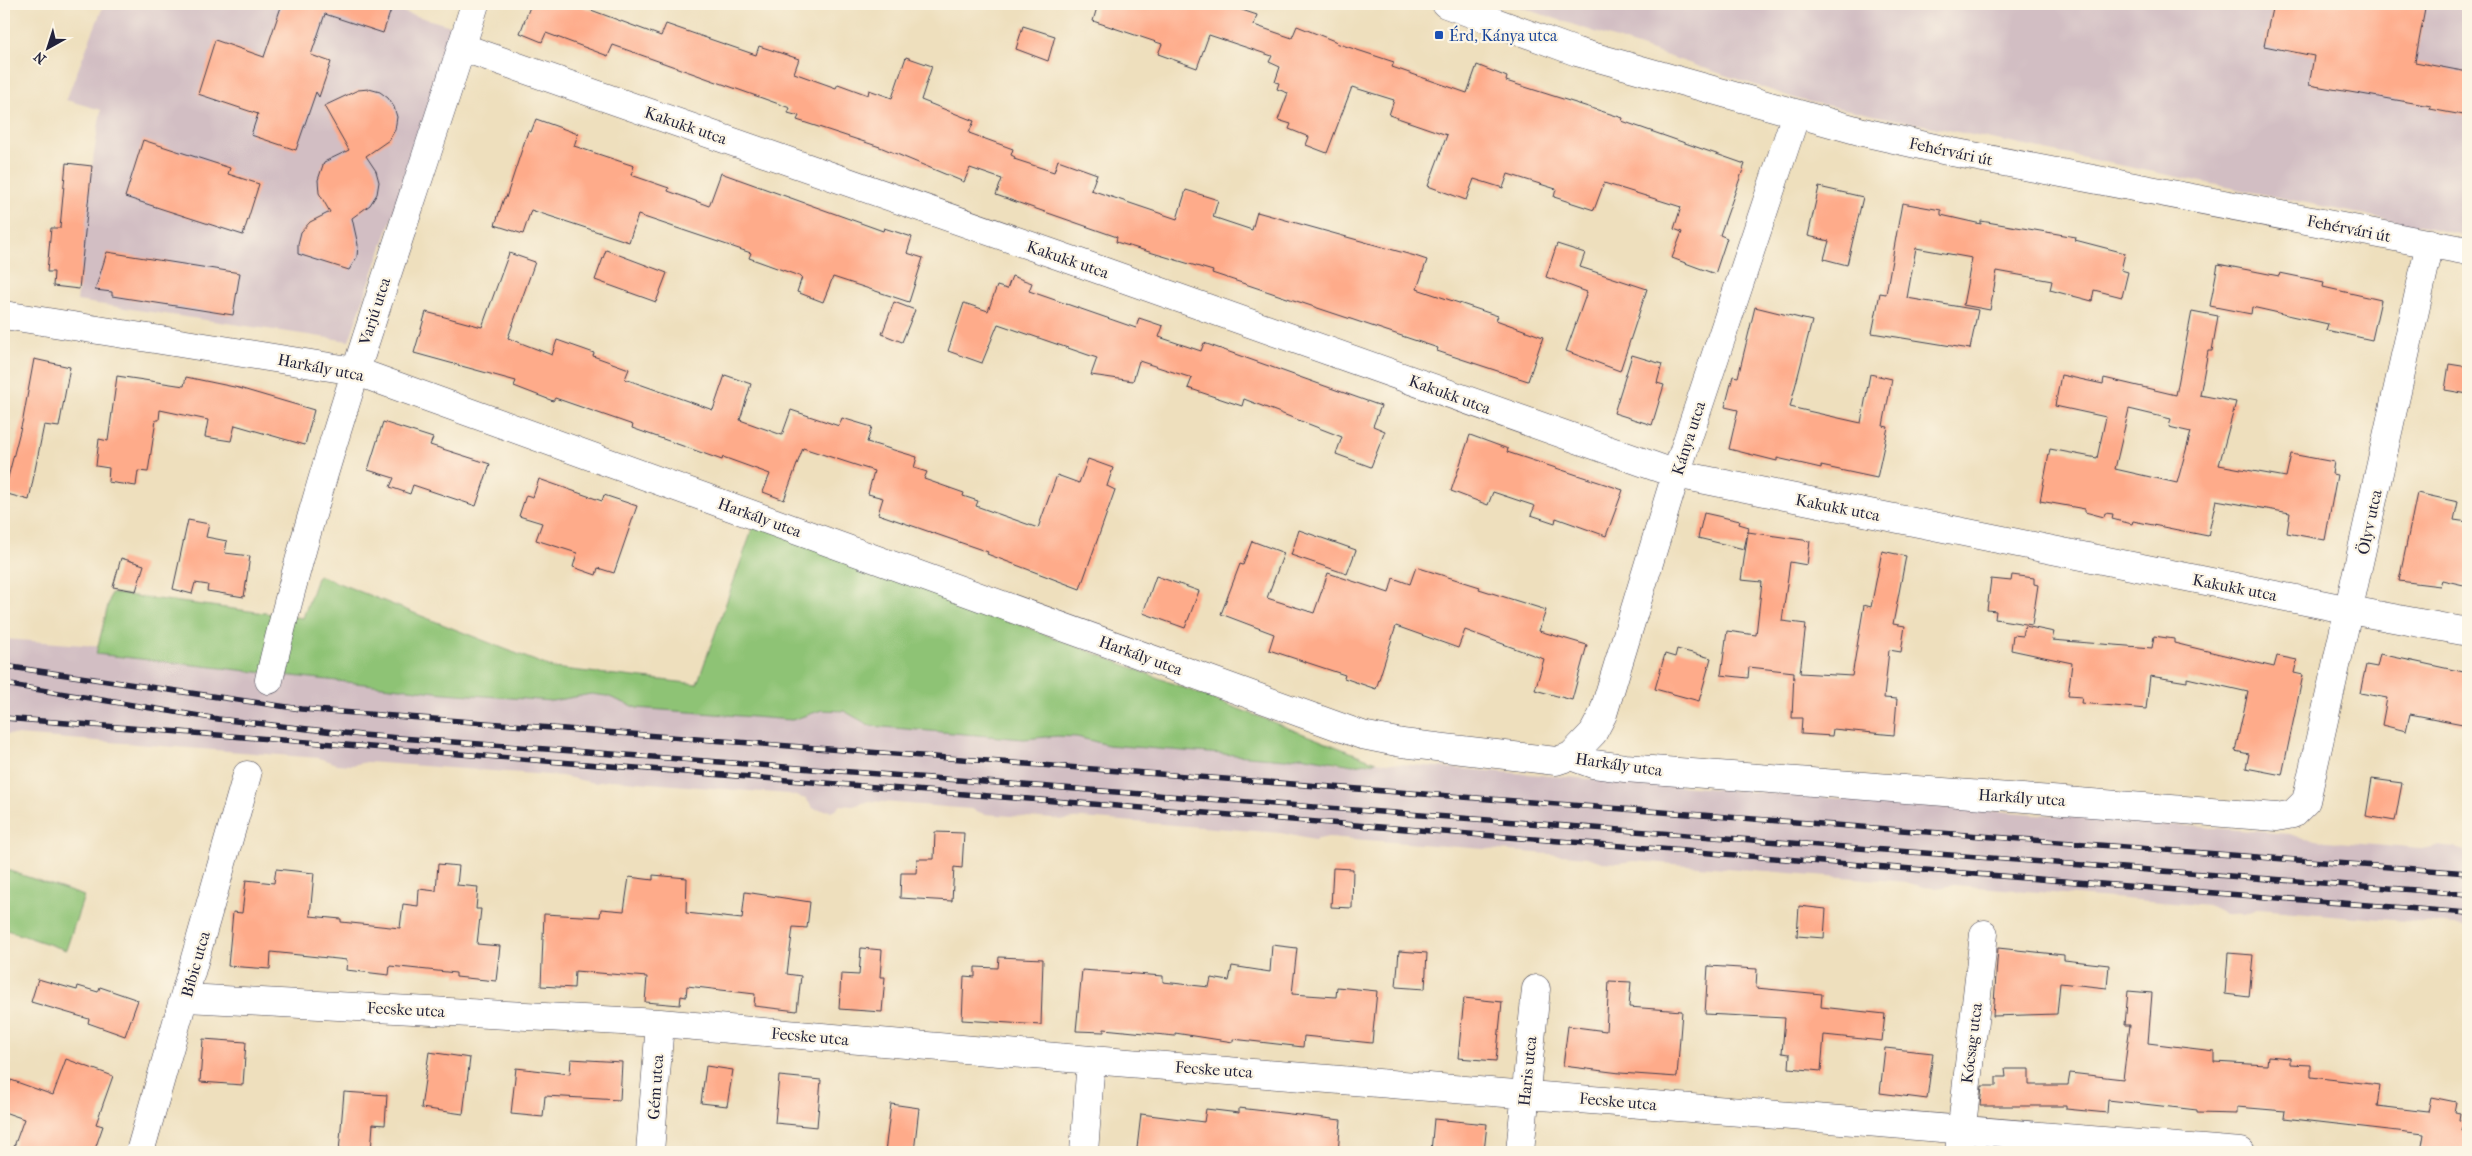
<svg xmlns="http://www.w3.org/2000/svg" width="2472" height="1156" font-family="'IM FELL French Canon',serif">
<rect width="100%" height="100%" fill="#fcf5e5"/>
<filter id="ink" filterUnits="userSpaceOnUse"><feTurbulence type="fractalNoise" baseFrequency=".02" numOctaves="2"/><feDisplacementMap in="SourceGraphic" scale="10" xChannelSelector="R" yChannelSelector="G"/><feConvolveMatrix kernelMatrix="1 2 1 2 8 2 1 2 1" color-interpolation-filters="sRGB"/></filter>
<filter id="wash" filterUnits="userSpaceOnUse"><feTurbulence type="fractalNoise" baseFrequency=".0096" numOctaves="4" result="noise"/><feDisplacementMap in="SourceGraphic" scale="20" xChannelSelector="R" yChannelSelector="G"/><feGaussianBlur stdDeviation="1.12" result="paint"/><feColorMatrix in="noise" values="0 0 0 0 0 0 0 0 0 0 0 0 0 0 0 0 0 1.4 0 .05"/><feComposite in="paint" operator="in"/></filter>
<g filter="url(#wash)">
<rect width="100%" height="100%" fill="#eedfbd"/>
<path fill="#d2bec3" d="M 104,4 L 375,4 L 458,28 L 349,341 L 77,301 L 92,166 L 101,110 L 66,100 Z
M 1511,4 L 2468,4 L 2468,236 L 1800,100 Z
M 4,639 L 97,646 L 96,654 L 552,701 L 591,694 L 607,696 L 637,708 L 792,720 L 822,710 L 844,711 L 871,726 L 1077,737 L 1108,745 L 1286,759 L 1301,756 L 1319,758 L 1334,763 L 1353,765 L 1376,762 L 2290,834 L 2303,839 L 2421,849 L 2436,846 L 2455,848 L 2468,852 L 2468,926 L 2258,909 L 2244,914 L 2225,913 L 2210,906 L 1954,885 L 1937,888 L 1923,887 L 1906,882 L 1634,861 L 1618,863 L 1602,862 L 1587,857 L 1328,837 L 1314,840 L 1281,833 L 1082,818 L 1066,820 L 984,814 L 971,809 L 870,801 L 853,806 L 841,805 L 834,811 L 814,809 L 806,799 L 789,794 L 612,780 L 594,783 L 562,776 L 367,762 L 352,765 L 337,764 L 319,758 L 4,734 Z"/>
<path fill="#8ec375" stroke="#587258" d="M 755,522 L 1376,762 L 1353,765 L 1301,756 L 1286,759 L 1108,745 L 1077,737 L 1057,736 L 1024,739 L 871,726 L 844,711 L 822,710 L 792,720 L 637,708 L 607,696 L 591,694 L 552,701 L 445,693 L 96,654 L 111,593 L 303,618 L 318,575 L 553,668 L 697,684 Z
M 4,869 L 84,896 L 66,950 L 4,929 Z"/>
<g id="blocks">
<path fill="#feab8a" fill-rule="evenodd" d="M 282,4 L 393,4 L 383,33 L 325,14 L 311,55 L 331,62 L 319,97 L 316,92 L 296,150 L 251,135 L 258,114 L 198,94 L 215,40 L 264,57 Z
M 531,4 L 575,4 L 661,36 L 666,24 L 756,55 L 759,46 L 799,59 L 794,73 L 836,88 L 838,84 L 868,95 L 869,90 L 892,98 L 906,57 L 932,66 L 921,100 L 974,121 L 969,133 L 1013,149 L 1011,155 L 1015,157 L 1014,159 L 1054,172 L 1058,160 L 1097,174 L 1091,190 L 1177,219 L 1186,190 L 1218,200 L 1213,217 L 1252,230 L 1257,212 L 1415,256 L 1427,260 L 1417,289 L 1498,316 L 1496,320 L 1543,337 L 1528,381 L 1437,351 L 1438,348 L 1212,273 L 1213,271 L 1116,242 L 1117,237 L 996,195 L 1002,179 L 970,168 L 964,182 L 880,147 L 797,120 L 799,116 L 788,113 L 790,108 L 613,45 L 608,56 L 546,33 L 542,42 L 520,33 Z
M 1098,4 L 1224,4 L 1257,15 L 1254,25 L 1292,38 L 1297,26 L 1337,42 L 1336,43 L 1394,62 L 1392,67 L 1467,93 L 1477,65 L 1507,77 L 1506,81 L 1623,118 L 1622,121 L 1745,164 L 1720,235 L 1727,238 L 1715,274 L 1672,258 L 1682,232 L 1674,229 L 1681,207 L 1604,183 L 1594,210 L 1554,197 L 1556,189 L 1508,174 L 1503,188 L 1474,179 L 1466,200 L 1428,186 L 1447,135 L 1389,115 L 1394,100 L 1352,87 L 1327,153 L 1306,145 L 1309,137 L 1289,129 L 1291,124 L 1278,120 L 1288,93 L 1277,89 L 1279,83 L 1275,82 L 1280,67 L 1269,62 L 1272,56 L 1209,35 L 1197,68 L 1158,54 L 1162,44 L 1093,21 Z
M 2273,4 L 2426,4 L 2415,62 L 2468,72 L 2468,116 L 2430,109 L 2431,106 L 2309,85 L 2314,56 L 2264,46 Z
M 1023,26 L 1055,36 L 1048,61 L 1016,49 Z
M 369,89 L 380,92 L 388,98 L 394,107 L 397,117 L 395,130 L 389,140 L 366,156 L 376,171 L 379,182 L 377,194 L 370,205 L 352,218 L 358,245 L 357,257 L 349,270 L 298,254 L 298,244 L 301,232 L 310,222 L 330,212 L 319,193 L 318,180 L 324,162 L 349,150 L 324,106 L 358,90 Z
M 536,119 L 578,134 L 574,146 L 634,166 L 631,175 L 669,188 L 668,191 L 709,206 L 721,173 L 883,231 L 884,228 L 912,237 L 907,253 L 923,258 L 909,302 L 833,277 L 823,302 L 797,292 L 802,277 L 749,258 L 751,253 L 638,215 L 629,242 L 531,210 L 523,234 L 495,225 L 504,198 L 506,198 L 528,131 L 531,132 Z
M 143,140 L 230,168 L 228,174 L 259,184 L 243,235 L 125,197 Z
M 66,163 L 92,166 L 79,289 L 53,286 L 54,272 L 47,272 L 51,228 L 60,228 Z
M 1819,187 L 1863,197 L 1847,265 L 1824,259 L 1829,241 L 1808,236 Z
M 1902,203 L 1941,210 L 1941,215 L 1981,224 L 1981,221 L 2076,237 L 2075,240 L 2125,253 L 2121,270 L 2128,272 L 2122,297 L 2094,290 L 2092,301 L 2050,290 L 2052,281 L 1997,271 L 1990,310 L 1963,305 L 1972,258 L 1916,248 L 1907,298 L 1978,310 L 1970,349 L 1872,333 L 1880,293 L 1886,294 Z
M 1557,244 L 1585,253 L 1580,267 L 1647,289 L 1620,371 L 1566,351 L 1587,292 L 1546,277 Z
M 606,250 L 667,273 L 656,302 L 595,280 Z
M 107,252 L 240,273 L 233,315 L 112,296 L 112,292 L 95,290 Z
M 509,253 L 535,262 L 508,338 L 552,355 L 557,340 L 594,353 L 593,356 L 629,369 L 625,379 L 713,410 L 725,375 L 751,384 L 740,420 L 782,435 L 791,410 L 839,426 L 842,418 L 872,427 L 867,442 L 917,457 L 914,468 L 927,472 L 924,479 L 964,493 L 963,496 L 978,501 L 976,506 L 1038,528 L 1057,475 L 1079,483 L 1088,459 L 1113,468 L 1107,486 L 1115,490 L 1080,589 L 987,554 L 988,552 L 878,514 L 883,498 L 868,494 L 874,471 L 803,448 L 784,500 L 763,492 L 770,474 L 723,457 L 722,460 L 680,445 L 632,428 L 633,425 L 555,398 L 553,401 L 514,386 L 516,381 L 414,353 L 426,312 L 482,327 Z
M 2218,264 L 2279,276 L 2280,273 L 2324,282 L 2323,287 L 2381,300 L 2372,340 L 2326,330 L 2328,324 L 2252,307 L 2251,314 L 2210,306 Z
M 1012,276 L 1032,283 L 1029,291 L 1136,328 L 1139,318 L 1163,326 L 1159,337 L 1201,351 L 1204,343 L 1381,406 L 1373,426 L 1385,431 L 1371,467 L 1336,454 L 1342,437 L 1244,399 L 1242,406 L 1188,388 L 1192,378 L 1139,361 L 1133,381 L 1091,375 L 1097,358 L 998,324 L 982,363 L 948,351 L 964,303 L 988,311 L 997,286 L 1007,289 Z
M 894,302 L 915,310 L 902,342 L 882,334 Z
M 1755,307 L 1812,321 L 1790,407 L 1861,423 L 1870,374 L 1892,379 L 1883,426 L 1888,427 L 1877,478 L 1821,466 L 1821,468 L 1777,458 L 1777,461 L 1729,449 L 1738,410 L 1725,407 L 1733,376 L 1738,377 Z
M 2192,311 L 2218,316 L 2212,351 L 2208,351 L 2200,395 L 2236,402 L 2219,465 L 2286,477 L 2291,454 L 2334,462 L 2332,474 L 2337,475 L 2325,540 L 2287,533 L 2290,513 L 2216,500 L 2208,536 L 2133,521 L 2132,524 L 2112,519 L 2113,514 L 2105,513 L 2104,517 L 2085,512 L 2085,509 L 2040,501 L 2050,449 L 2097,458 L 2106,417 L 2055,406 L 2061,375 L 2103,384 L 2104,378 L 2176,395 ZM 2129,409 L 2171,419 L 2169,427 L 2191,432 L 2177,483 L 2115,469 Z
M 1632,355 L 1662,364 L 1657,383 L 1664,385 L 1652,425 L 1614,413 Z
M 34,359 L 70,367 L 59,427 L 44,425 L 29,500 L 4,493 L 23,419 Z
M 2449,364 L 2468,367 L 2468,394 L 2445,390 Z
M 117,376 L 184,386 L 186,377 L 239,388 L 314,410 L 305,445 L 235,425 L 231,441 L 205,437 L 208,420 L 160,410 L 159,420 L 156,420 L 148,472 L 138,471 L 136,486 L 108,482 L 109,468 L 96,466 L 99,439 L 108,441 Z
M 383,422 L 433,438 L 430,445 L 490,464 L 476,506 L 413,485 L 410,494 L 390,487 L 394,478 L 368,470 Z
M 1470,435 L 1508,449 L 1507,452 L 1623,490 L 1606,536 L 1556,518 L 1555,523 L 1531,515 L 1535,506 L 1493,492 L 1488,505 L 1451,491 Z
M 539,479 L 602,501 L 604,495 L 637,506 L 614,573 L 598,568 L 596,575 L 573,567 L 577,553 L 536,540 L 542,523 L 519,516 L 526,495 L 533,497 Z
M 2417,493 L 2458,502 L 2454,520 L 2468,522 L 2468,586 L 2442,580 L 2440,586 L 2399,581 Z
M 1704,513 L 1740,521 L 1739,524 L 1749,527 L 1744,549 L 1698,538 Z
M 188,520 L 209,524 L 206,537 L 227,541 L 225,553 L 250,556 L 244,597 L 207,591 L 208,585 L 195,583 L 192,594 L 173,589 Z
M 1299,530 L 1356,550 L 1347,574 L 1291,555 Z
M 1748,532 L 1810,541 L 1807,565 L 1790,562 L 1782,621 L 1806,624 L 1800,673 L 1852,676 L 1864,605 L 1871,607 L 1882,551 L 1906,556 L 1893,624 L 1905,626 L 1901,652 L 1889,650 L 1884,698 L 1897,699 L 1894,735 L 1833,729 L 1832,736 L 1801,734 L 1802,718 L 1792,718 L 1794,672 L 1749,667 L 1748,678 L 1721,675 L 1727,631 L 1756,635 L 1762,582 L 1741,580 Z
M 1252,541 L 1284,553 L 1267,598 L 1314,613 L 1328,573 L 1389,593 L 1393,578 L 1410,584 L 1416,567 L 1480,587 L 1479,589 L 1546,610 L 1539,631 L 1587,645 L 1572,700 L 1535,690 L 1544,659 L 1465,630 L 1458,648 L 1396,626 L 1376,689 L 1344,678 L 1345,675 L 1269,650 L 1274,634 L 1221,614 L 1240,564 L 1243,565 Z
M 121,558 L 144,565 L 136,591 L 113,587 Z
M 2012,575 L 2034,578 L 2034,584 L 2038,585 L 2032,625 L 1995,619 L 1996,611 L 1987,610 L 1991,579 L 2011,581 Z
M 1156,576 L 1199,591 L 1185,628 L 1143,613 Z
M 2025,626 L 2054,632 L 2052,640 L 2152,648 L 2154,636 L 2174,639 L 2174,643 L 2274,667 L 2277,656 L 2297,660 L 2294,673 L 2303,675 L 2282,775 L 2246,768 L 2249,754 L 2235,751 L 2248,692 L 2187,678 L 2187,682 L 2150,676 L 2146,709 L 2081,703 L 2082,697 L 2068,696 L 2072,663 L 2011,650 L 2013,635 L 2023,636 Z
M 1677,649 L 1711,658 L 1699,701 L 1655,689 L 1665,654 L 1675,657 Z
M 2380,654 L 2468,673 L 2468,725 L 2410,714 L 2406,731 L 2382,725 L 2387,698 L 2360,693 L 2366,665 L 2377,667 Z
M 2372,779 L 2402,783 L 2395,821 L 2366,816 Z
M 935,832 L 964,833 L 962,868 L 954,867 L 952,901 L 900,898 L 901,873 L 916,873 L 917,859 L 934,859 Z
M 438,864 L 459,866 L 457,885 L 478,887 L 476,909 L 481,909 L 477,944 L 500,946 L 496,981 L 456,977 L 456,973 L 390,966 L 389,975 L 346,970 L 347,960 L 271,952 L 270,969 L 228,966 L 233,912 L 242,913 L 246,880 L 274,883 L 276,869 L 314,873 L 310,916 L 341,919 L 341,922 L 400,928 L 403,904 L 418,906 L 419,889 L 436,891 Z
M 1333,868 L 1353,869 L 1352,908 L 1331,907 Z
M 653,875 L 687,878 L 686,913 L 742,919 L 745,892 L 810,902 L 807,928 L 793,927 L 787,974 L 801,976 L 797,1011 L 754,1006 L 755,994 L 687,986 L 686,997 L 681,996 L 680,1005 L 645,1002 L 647,977 L 575,971 L 574,988 L 541,986 L 544,914 L 600,917 L 601,909 L 624,911 L 629,877 L 653,880 Z
M 1799,906 L 1826,909 L 1824,938 L 1797,936 Z
M 1272,945 L 1297,948 L 1292,994 L 1336,997 L 1337,987 L 1377,991 L 1372,1043 L 1304,1036 L 1303,1047 L 1233,1039 L 1233,1042 L 1175,1033 L 1175,1036 L 1104,1029 L 1104,1032 L 1076,1031 L 1082,970 L 1163,976 L 1163,982 L 1209,987 L 1211,978 L 1229,981 L 1232,966 L 1270,972 Z
M 861,948 L 882,950 L 880,977 L 885,977 L 882,1012 L 839,1009 L 841,974 L 859,975 Z
M 1998,948 L 2064,955 L 2064,960 L 2109,965 L 2107,988 L 2060,983 L 2057,1014 L 1993,1016 Z
M 1399,951 L 1427,953 L 1425,989 L 1396,987 Z
M 2228,953 L 2253,955 L 2249,997 L 2225,994 Z
M 999,957 L 1043,959 L 1041,1025 L 962,1020 L 964,976 L 975,977 L 975,967 L 998,968 Z
M 1708,966 L 1757,969 L 1756,988 L 1822,994 L 1821,1007 L 1885,1014 L 1882,1041 L 1824,1035 L 1821,1071 L 1789,1068 L 1790,1054 L 1782,1053 L 1785,1018 L 1705,1014 Z
M 38,979 L 77,990 L 78,986 L 98,992 L 100,987 L 138,1000 L 125,1036 L 88,1023 L 89,1019 L 31,1002 Z
M 1609,981 L 1631,982 L 1629,1007 L 1682,1011 L 1677,1077 L 1620,1073 L 1563,1066 L 1568,1026 L 1606,1031 Z
M 2128,991 L 2152,993 L 2148,1043 L 2214,1051 L 2214,1062 L 2267,1065 L 2268,1056 L 2290,1058 L 2290,1064 L 2311,1065 L 2311,1077 L 2380,1085 L 2377,1106 L 2428,1112 L 2431,1097 L 2456,1102 L 2454,1112 L 2460,1113 L 2459,1120 L 2464,1121 L 2462,1131 L 2468,1132 L 2468,1152 L 2421,1152 L 2424,1134 L 2284,1118 L 2285,1111 L 2237,1107 L 2237,1114 L 2197,1113 L 2197,1110 L 2108,1100 L 2107,1113 L 2066,1109 L 2066,1106 L 1980,1106 L 1982,1086 L 1996,1086 L 1996,1077 L 2006,1077 L 2005,1069 L 2029,1069 L 2029,1085 L 2068,1085 L 2070,1073 L 2123,1079 L 2130,1025 L 2125,1025 Z
M 1464,998 L 1502,1002 L 1496,1061 L 1458,1058 Z
M 203,1039 L 246,1042 L 243,1085 L 200,1082 Z
M 1885,1048 L 1933,1053 L 1927,1099 L 1880,1093 Z
M 429,1052 L 470,1058 L 463,1114 L 421,1108 Z
M 66,1059 L 113,1076 L 96,1124 L 103,1126 L 94,1152 L 12,1152 L 24,1119 L 4,1112 L 4,1100 L 11,1080 L 53,1095 Z
M 571,1059 L 622,1062 L 620,1100 L 545,1096 L 543,1117 L 511,1114 L 516,1068 L 570,1074 Z
M 706,1066 L 733,1070 L 727,1106 L 701,1103 Z
M 779,1076 L 821,1080 L 817,1127 L 775,1123 Z
M 344,1092 L 387,1095 L 385,1125 L 373,1124 L 371,1152 L 339,1152 Z
M 891,1104 L 919,1108 L 914,1152 L 885,1152 Z
M 1239,1108 L 1341,1120 L 1338,1152 L 1167,1152 L 1137,1148 L 1141,1114 L 1204,1122 L 1206,1109 L 1239,1113 Z
M 1434,1119 L 1487,1124 L 1484,1152 L 1431,1152 Z"/>
</g>
</g>
<g filter="url(#ink)">
<use href="#blocks" fill-opacity="0" stroke="#413e4e" stroke-width="1"/>
<g fill="none" stroke-linecap="round" stroke-linejoin="round">
<g stroke="#413e4e" stroke-width="29">
<path id="minor" d="M 461,47 L 1080,263 L 1676,474 L 2350,610 L 2468,632
M 4,315 L 355,371 L 1362,735 L 1402,743 L 1556,761 L 1571,756 L 1593,764 L 1625,768 L 2277,817 L 2293,814 L 2306,801 L 2430,243
M 269,680 C 322,450 405,229 475,4
M 1571,756 L 1593,733 L 1603,714 L 1676,474 L 1796,114
M 186,998 L 660,1023 L 1091,1060 L 2241,1152
M 140,1152 L 247,775
M 650,1152 L 660,1023
M 1084,1152 L 1091,1060
M 1520,1152 L 1536,989
M 1959,1152 L 1984,934"/>
</g>
<g stroke="#413e4e" stroke-width="29">
<path id="major" d="M 1446,4 L 1577,52 L 1863,132 L 1952,152 L 2468,251"/>
</g>
<use href="#minor" stroke="#fff" stroke-width="28"/>
<use href="#major" stroke="#fff" stroke-width="28"/>
<g stroke="#22223b" stroke-width="5.5">
<path id="rail" d="M 4,666 L 301,709 L 2468,873
M 4,684 L 218,719 L 361,735 L 2468,894
M 4,718 L 2468,913"/>
</g>
<use href="#rail" stroke="#fcf5e5" stroke-width="4" stroke-dasharray="11" stroke-linecap="butt"/>
</g>
</g>
<rect fill="#1a4fb4" stroke="#fcf5e5" stroke-width="2" x="1434" y="30" width="10" height="10" rx="2.5"/>
<g text-anchor="middle" stroke-width="4.5" stroke-linejoin="round" paint-order="stroke">
<g font-size="16" fill="#164399" stroke="#fcf5e5" text-anchor="start">
<text x="1449" y="41">Érd, Kánya utca</text>
</g>
<g font-size="16" fill="#22223b" stroke="#fcf5e5">
<text transform="translate(686 125) rotate(19)" y="6">Kakukk utca</text>
<text transform="translate(1951 151) rotate(12)" y="6">Fehérvári út</text>
<text transform="translate(2349 228) rotate(11)" y="6">Fehérvári út</text>
<text transform="translate(1068 259) rotate(19)" y="6">Kakukk utca</text>
<text transform="translate(374 311) rotate(-72)" y="6">Varjú utca</text>
<text transform="translate(321 367) rotate(11)" y="6">Harkály utca</text>
<text transform="translate(1450 394) rotate(20)" y="6">Kakukk utca</text>
<text transform="translate(1688 438) rotate(-72)" y="6">Kánya utca</text>
<text transform="translate(1838 507) rotate(11)" y="6">Kakukk utca</text>
<text transform="translate(760 517) rotate(20)" y="6">Harkály utca</text>
<text transform="translate(2369 522) rotate(-78)" y="6">Ölyv utca</text>
<text transform="translate(2235 587) rotate(11)" y="6">Kakukk utca</text>
<text transform="translate(1141 655) rotate(20)" y="6">Harkály utca</text>
<text transform="translate(1619 764) rotate(8)" y="6">Harkály utca</text>
<text transform="translate(2022 797) rotate(4)" y="6">Harkály utca</text>
<text transform="translate(195 964) rotate(-74)" y="6">Bíbic utca</text>
<text transform="translate(406 1009) rotate(3)" y="6">Fecske utca</text>
<text transform="translate(810 1036) rotate(5)" y="6">Fecske utca</text>
<text transform="translate(1971 1043) rotate(-83)" y="6">Kócsag utca</text>
<text transform="translate(1214 1069) rotate(4)" y="6">Fecske utca</text>
<text transform="translate(1527 1071) rotate(-84)" y="6">Haris utca</text>
<text transform="translate(655 1087) rotate(-86)" y="6">Gém utca</text>
<text transform="translate(1618 1101) rotate(5)" y="6">Fecske utca</text>
</g>
</g>
<rect width="2472" height="1156" fill="none" stroke="#fcf5e5" stroke-width="20"/>
<g transform="translate(48 48) rotate(219)" stroke="#fcf5e5" stroke-width="4" paint-order="stroke">
<path d="M0-4L9 19L0 12L-9 19Z" fill="#22223b"/>
<text y="-8" font-size="14" font-weight="bold" text-anchor="middle" fill="#22223b">N</text>
</g>
</svg>
